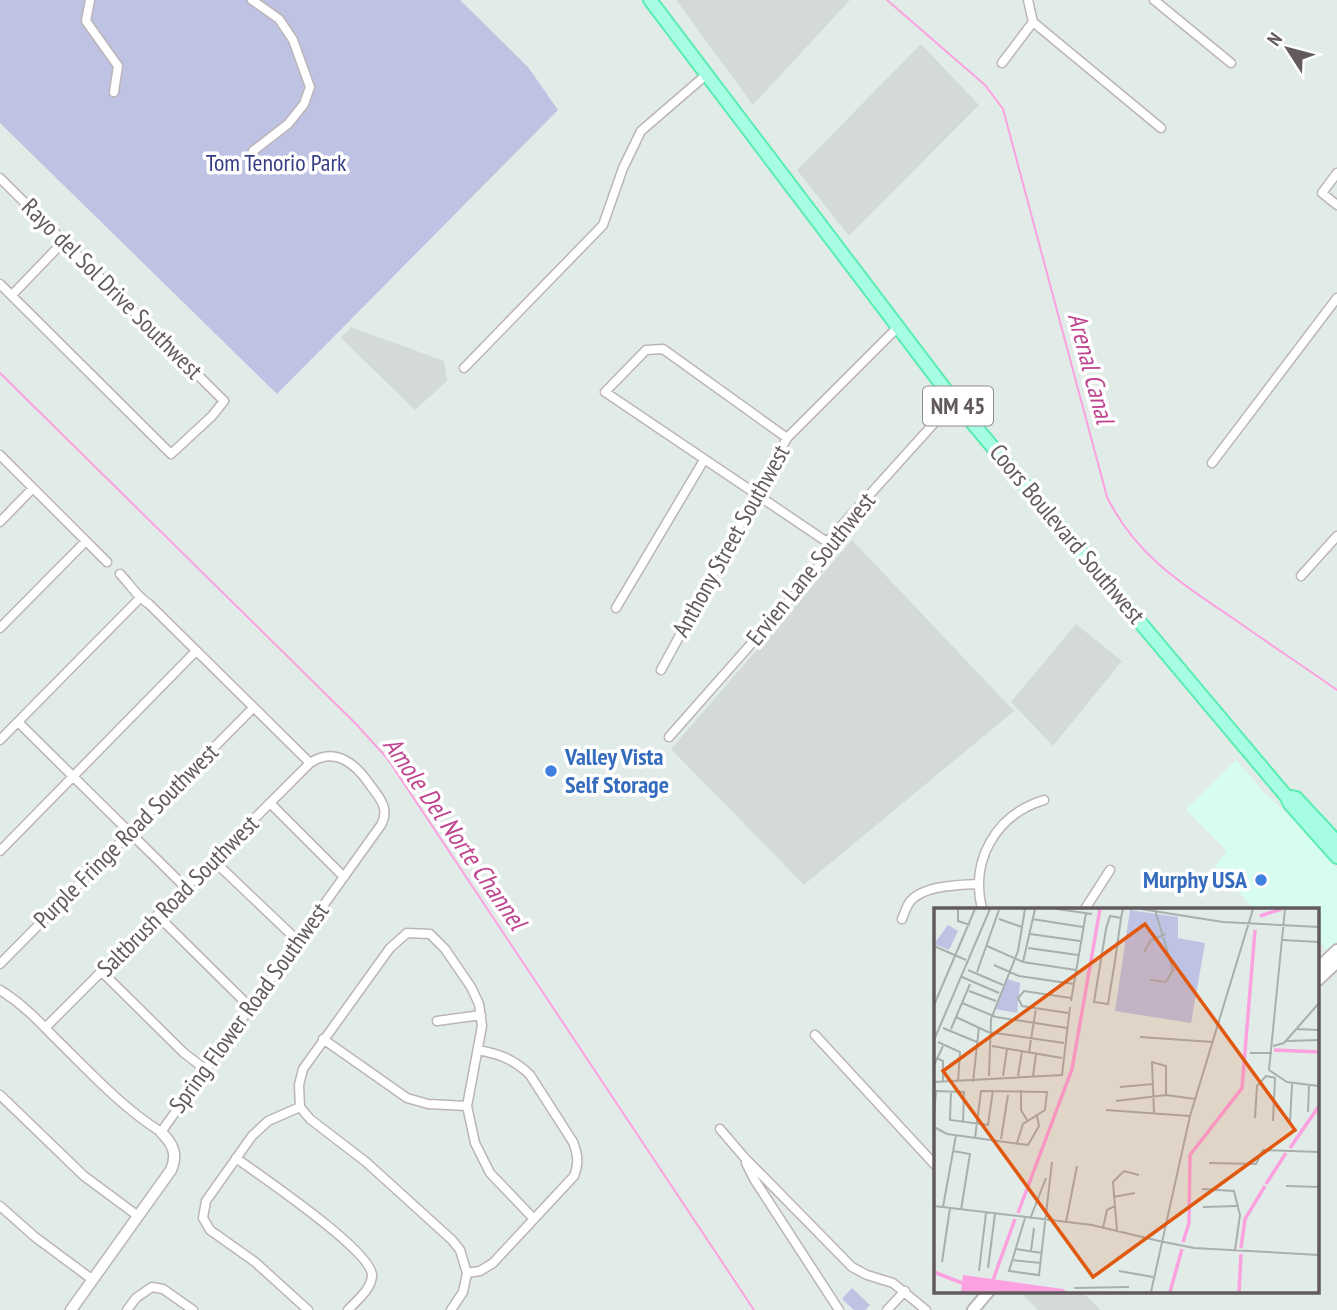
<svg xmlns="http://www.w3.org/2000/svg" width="1337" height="1310" font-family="'PT Sans Narrow',sans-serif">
<rect width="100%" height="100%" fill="#e1ece8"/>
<path fill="#d6fdef" d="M 1236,760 L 1266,795 L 1309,833 L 1337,869 L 1337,941 L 1327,950 L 1318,940 L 1318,909 L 1254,909 L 1215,866 L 1227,851 L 1186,809 Z"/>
<path fill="#d4dbd7" d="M 676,0 L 850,0 L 753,105 Z
M 921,44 L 979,105 L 849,236 L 797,170 Z
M 351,327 L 444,361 L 447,381 L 415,410 L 341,338 Z
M 852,540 L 1014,711 L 804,885 L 671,749 Z
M 1076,624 L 1122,661 L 1053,746 L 1011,702 Z
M 1029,1291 L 1081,1291 L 1101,1310 L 1038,1310 L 1024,1296 Z"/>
<path fill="#bec3e4" d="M 0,0 L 460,0 L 528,67 L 558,110 L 277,394 L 0,123 Z
M 852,1288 L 870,1305 L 865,1310 L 854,1310 L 842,1299 Z"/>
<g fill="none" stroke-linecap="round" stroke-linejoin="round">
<path stroke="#fca1e0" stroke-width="2" d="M 887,0 L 985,85 L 1003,109 L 1107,497 C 1136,556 1182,584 1234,619 C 1268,643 1303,666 1337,690
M 0,373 L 356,724 L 387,758 L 754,1310"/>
<g stroke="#bcb4b8" stroke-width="11">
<path id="minor" d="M 90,0 L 86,21 L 118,66 L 114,92
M 252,0 L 279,19 L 293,40 L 310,87 L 304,104 L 288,124 L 253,151
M 1028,0 L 1033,22 L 1161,128
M 1154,0 L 1231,63
M 1002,63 L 1033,22
M 1337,173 L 1322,193 L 1337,205
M 0,178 L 224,401 L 212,416 L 171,454 L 0,284
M 12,295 L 64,241
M 464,368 L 603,225 L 623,168 L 641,131 L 706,75
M 787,438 L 663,349 L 646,350 L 605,392 L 827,542
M 0,455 L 107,562
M 1212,463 L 1337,298
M 0,522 L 33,488
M 120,574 C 130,584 137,597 149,604 L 310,763
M 1301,576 L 1337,536
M 616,608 L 704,460
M 0,628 L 86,541
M 661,670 L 787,438 L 897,328
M 18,722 L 185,887
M 669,737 L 818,568 L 827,542 L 954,401
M 0,740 L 140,598
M 270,803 L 344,877
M 0,851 L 196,651
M 213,860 L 298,941
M 982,909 C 970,861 995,815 1044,800
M 1085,909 L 1110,870
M 157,915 L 250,1007
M 902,919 C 904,914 906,908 909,903 C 921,885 960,885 978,884
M 0,964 L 253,708
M 102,972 L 184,1053 L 205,1069
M 0,990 C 21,1003 37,1019 54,1037 C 88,1070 120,1106 161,1132 L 381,825 C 390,809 380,798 370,785 C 356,764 335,746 310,763 L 45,1028
M 437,1021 L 481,1015
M 815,1035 L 936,1166
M 323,1039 L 407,1098 L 428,1104 L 467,1106
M 0,1095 L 84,1176 L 138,1216
M 300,1107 L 299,1085 L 303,1069 L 390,948 L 407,933 L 430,934 L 445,949 L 471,987 L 479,1004 L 482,1026 L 467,1106 L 475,1143 L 490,1173 L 534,1219
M 300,1107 L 268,1121 L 252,1136 L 206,1201 L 203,1218 L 210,1230 L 255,1262 L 308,1310
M 300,1107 L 310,1119 L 366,1162 L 452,1240 L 460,1250 L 467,1273
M 720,1129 L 744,1157 L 852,1267 L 867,1275 L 893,1283 L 926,1310
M 236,1158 C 259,1175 371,1250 372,1275 C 372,1289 356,1301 348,1310
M 746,1163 L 754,1179 L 839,1310
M 0,1206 L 35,1237 L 93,1280
M 127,1310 L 136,1298 L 152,1287 L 163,1289 L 193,1310
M 451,1310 L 463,1292 L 467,1273 L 480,1271 L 493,1263 L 574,1176 C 579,1163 578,1155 573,1142 L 530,1075 C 514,1059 499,1054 478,1050
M 887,1310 L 905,1291"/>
</g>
<g stroke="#bcb4b8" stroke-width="13">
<path id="tertiary" d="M 71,1310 L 171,1170 C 178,1154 173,1144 161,1132"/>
</g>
<g stroke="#beb5b9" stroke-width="14">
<path id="secondary" d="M 1318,968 L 1337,950
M 1318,980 L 1337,962
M 973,1310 L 989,1291"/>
</g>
<g stroke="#5aedb1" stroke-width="16">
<path id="primary" d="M 650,0 L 954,401 L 1286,796 L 1290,804 L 1337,857
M 1290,797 L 1296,798 L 1337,842"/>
</g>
<use href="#minor" stroke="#fff" stroke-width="8"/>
<use href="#tertiary" stroke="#fff" stroke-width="10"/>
<use href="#secondary" stroke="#fff" stroke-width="10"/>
<use href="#primary" stroke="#a6fde3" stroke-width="12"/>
</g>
<g fill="#3f7fe0" stroke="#fff" stroke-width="2.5">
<circle cx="551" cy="771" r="7"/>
<circle cx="1261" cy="880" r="7"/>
</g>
<g text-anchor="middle" stroke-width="7" stroke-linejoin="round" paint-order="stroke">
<rect fill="#fff" stroke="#918c8e" stroke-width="2" x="923" y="386.5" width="70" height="39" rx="5"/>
<g font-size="23" font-weight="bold" fill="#625a5e">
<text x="958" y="414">NM 45</text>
</g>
<g font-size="24" fill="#373d84" stroke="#fff">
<text x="276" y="171">Tom Tenorio Park</text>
</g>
<g font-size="24" fill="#625a5e" stroke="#fff">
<text transform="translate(112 289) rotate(45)" y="8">Rayo del Sol Drive Southwest</text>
<text transform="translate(1067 534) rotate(50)" y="8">Coors Boulevard Southwest</text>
<text transform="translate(731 541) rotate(-61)" y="8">Anthony Street Southwest</text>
<text transform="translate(811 569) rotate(-51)" y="8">Ervien Lane Southwest</text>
<text transform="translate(126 836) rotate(-45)" y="8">Purple Fringe Road Southwest</text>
<text transform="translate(178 896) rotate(-45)" y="8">Saltbrush Road Southwest</text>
<text transform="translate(249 1008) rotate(-54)" y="8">Spring Flower Road Southwest</text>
</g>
<g font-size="24" font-weight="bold" fill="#366cbe" stroke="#fff" text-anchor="start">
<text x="565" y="765">Valley Vista<tspan x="565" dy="28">Self Storage</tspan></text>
<text x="1247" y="888" text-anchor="end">Murphy USA</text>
</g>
<g font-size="26" font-style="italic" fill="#bf4590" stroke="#fff">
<text transform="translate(1091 368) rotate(75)" y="9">Arenal Canal</text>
<text transform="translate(455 833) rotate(55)" y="9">Amole Del Norte Channel</text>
</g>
</g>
<g transform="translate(934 908)">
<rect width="385" height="385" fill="#e1ece8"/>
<path d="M 196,2 L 244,9 L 244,30 L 271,35 L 257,115 L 181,103 ZM 14,17 L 24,23 L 15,42 L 0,36 ZM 73,71 L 86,75 L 83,105 L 62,101 Z" fill="#bec3e4"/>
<path d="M 29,367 L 129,381 L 134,384 L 27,384 Z" fill="#fca1e0"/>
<path fill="none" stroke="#fca1e0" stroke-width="3.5" d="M 326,8 L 347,1M 340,142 L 385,144M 356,240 L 385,198M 332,276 L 352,245M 84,305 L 138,161 L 166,1M 249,334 L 255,315 L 256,247 L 308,180 L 321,22M 307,340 L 311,311 L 331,278M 0,364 L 28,375M 59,372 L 81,311M 236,384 L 248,341M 305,384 L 307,346"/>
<path fill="none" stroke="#aaaead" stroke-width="2" d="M 24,1 L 24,13 L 36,17M 123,1 L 158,6M 207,1 L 289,14 L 385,19M 351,1 L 335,162 L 353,174 L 385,178M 187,10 L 176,8 L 172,21 L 160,94 L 174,96 L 181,53 L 187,10 L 189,1M 65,11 L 88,19M 98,11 L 149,19M 96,26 L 146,33M 349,32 L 385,34M 0,38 L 32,52M 53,38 L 89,54 L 142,62M 94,40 L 144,47M 210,44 L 217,32 L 232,26M 89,54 L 101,1M 60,57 L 85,68 L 140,76M 34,62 L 69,77M 43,64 L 65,2M 28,69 L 65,85M 216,72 L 232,74 L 239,62 L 221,2M 35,83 L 62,93M 137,93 L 152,5M 28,95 L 62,109 L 133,120M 0,97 L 41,1M 134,105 L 88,98 L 84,90 L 90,83 L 137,90M 22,109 L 54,124 L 130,135M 9,120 L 43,134M 17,121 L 36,76M 362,121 L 385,122M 206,129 L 279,134M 0,132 L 56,1M 353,133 L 385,132M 4,134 L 26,144 L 24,174M 58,138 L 128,150M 339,138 L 350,135 L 385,95M 95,144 L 102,100M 316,145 L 338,145M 3,150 L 9,153 L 9,174M 0,157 L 9,138M 55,168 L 57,111 L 84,43 L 91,1M 69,168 L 73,141M 84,168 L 88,143M 99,168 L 102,146M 0,174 L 128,167 L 136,99M 39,174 L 45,119M 186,179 L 219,176M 87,182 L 87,202 L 93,212M 0,183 L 30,184 L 29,214M 17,183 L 16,212 L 54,217 L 59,182M 182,193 L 232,187 L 261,191M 172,202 L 256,208M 374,204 L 375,177M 220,205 L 218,154 L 232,158 L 232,187M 0,208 L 2,183M 321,210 L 323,178 L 332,168 L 342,170M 339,213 L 341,170M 356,214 L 358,176M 0,219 L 13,226 L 94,237 L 105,218 L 103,208M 41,230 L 47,183 L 113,184 L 111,202 L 89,216 L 83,235M 67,231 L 74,187M 19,243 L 36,246 L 27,302M 275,255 L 322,256 L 329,242 L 385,244M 352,278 L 385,279M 268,281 L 300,283 L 306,307 L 301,342M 179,289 L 201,285M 0,298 L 158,317 L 225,333M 9,299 L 22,227M 269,299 L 305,298M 91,310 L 75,363 L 105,367 L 118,254M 96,311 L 112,270M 132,314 L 143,258M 169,320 L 173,302 L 181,298M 183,323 L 179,274 L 190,263 L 205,267M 225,333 L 260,340 L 385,347M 82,341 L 108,345M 97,343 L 100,320M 78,352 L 107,355M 8,354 L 16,300M 54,360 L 61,306M 45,363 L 52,305M 185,363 L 219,369M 140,380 L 195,379M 217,384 L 256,208 L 319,1"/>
<path fill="#e15910" fill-opacity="0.15" stroke="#e15910" stroke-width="3.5" d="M 211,16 L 361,222 L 159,369 L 9,163 Z"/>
<rect width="385" height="385" fill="none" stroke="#625a5e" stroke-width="3.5"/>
</g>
<g transform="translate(1288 49) rotate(306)" stroke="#ffffff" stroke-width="5" paint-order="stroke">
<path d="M0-5L12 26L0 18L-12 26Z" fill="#625a5e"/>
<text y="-10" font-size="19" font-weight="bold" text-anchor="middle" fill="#625a5e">N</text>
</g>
</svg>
